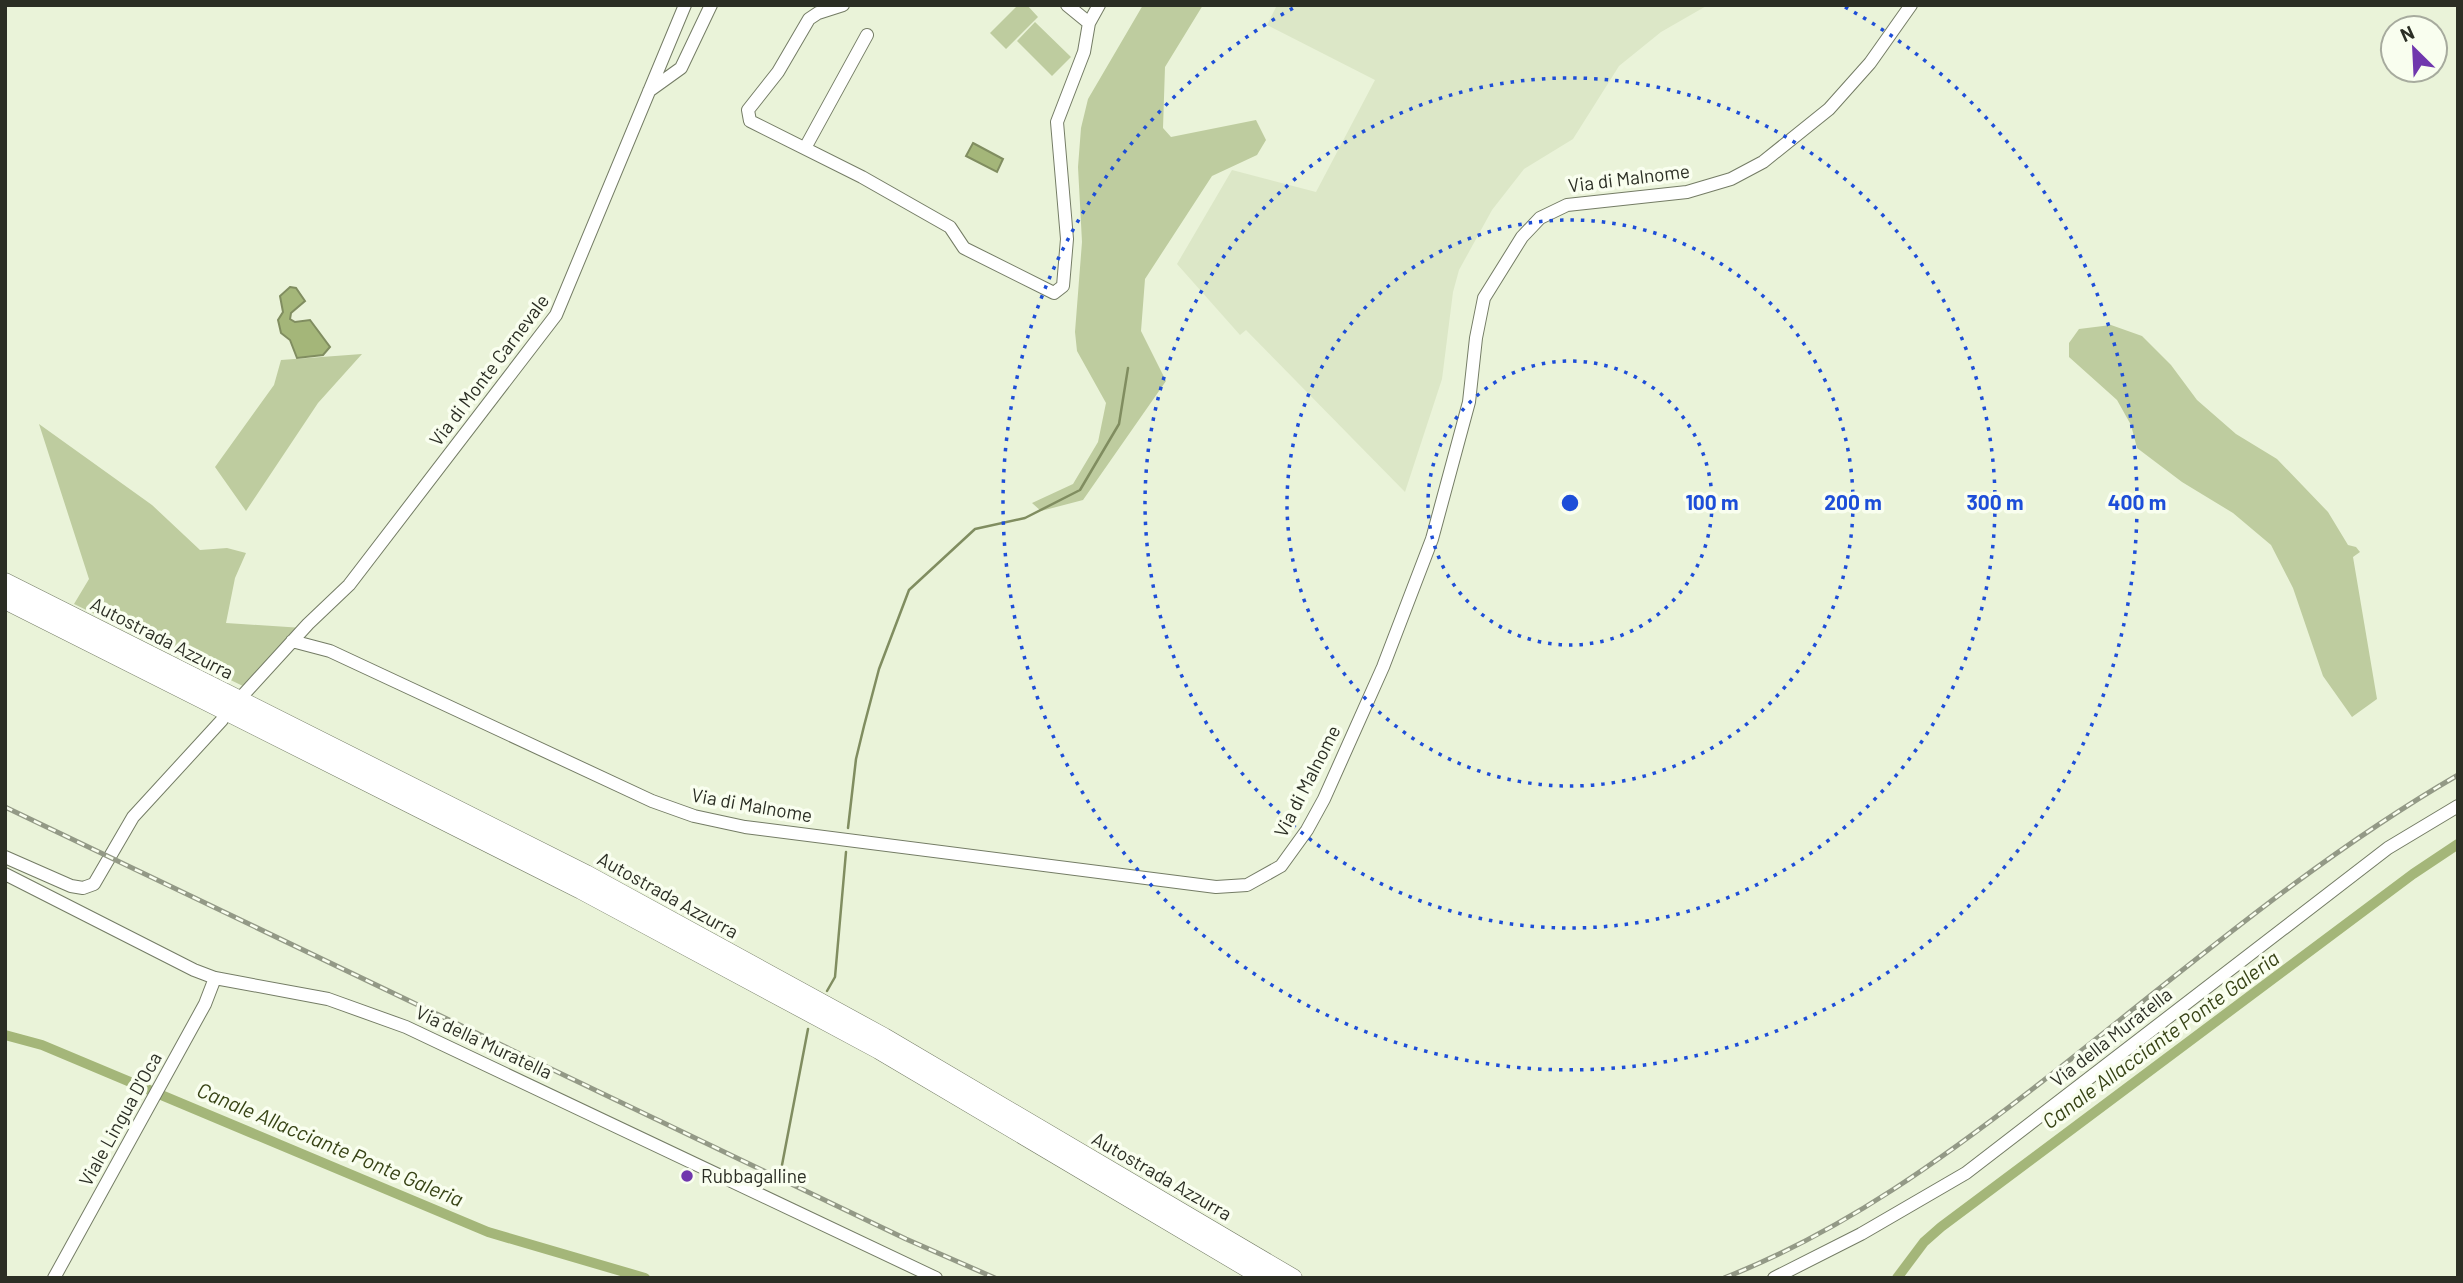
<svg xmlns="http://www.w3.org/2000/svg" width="2463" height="1283" font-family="Barlow,sans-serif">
<rect width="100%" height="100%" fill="#eaf3d9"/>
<path fill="#dce7c7" d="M 1277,5 L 1708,5 L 1661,32 L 1619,66 L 1573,139 L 1524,169 L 1492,210 L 1459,270 L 1453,292 L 1442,379 L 1405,492 L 1246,330 L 1240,335 L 1177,264 L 1232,170 L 1316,192 L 1375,80 L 1267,25 Z"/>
<path fill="#becc9f" d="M 1018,5 L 1027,5 L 1038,17 L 1006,49 L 990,33 Z
M 1143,5 L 1203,5 L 1165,67 L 1163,128 L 1171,137 L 1256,120 L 1266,140 L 1257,155 L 1212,176 L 1145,279 L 1141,331 L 1166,381 L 1083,500 L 1041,511 L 1032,503 L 1073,484 L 1098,442 L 1106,403 L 1077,351 L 1075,332 L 1082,242 L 1078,167 L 1081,128 L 1088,99 Z
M 1035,22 L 1071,57 L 1052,76 L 1017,41 Z
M 2111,325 L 2142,336 L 2171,365 L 2197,400 L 2236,434 L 2277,459 L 2328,512 L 2348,545 L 2356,547 L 2360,552 L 2353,557 L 2377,699 L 2352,717 L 2323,676 L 2293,588 L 2271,545 L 2233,513 L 2182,482 L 2137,448 L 2131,425 L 2117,400 L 2069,357 L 2069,343 L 2079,329 Z
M 362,354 L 318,403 L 246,511 L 215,467 L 274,385 L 281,360 Z
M 39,424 L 152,505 L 200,550 L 227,548 L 246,553 L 235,578 L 226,623 L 303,628 L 247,688 L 74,604 L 89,579 Z"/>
<path fill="#a4b679" stroke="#808d60" stroke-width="2" d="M 973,143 L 1003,159 L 997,172 L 966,156 Z
M 290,287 L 296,288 L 305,301 L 291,313 L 290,319 L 295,322 L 310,320 L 330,347 L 323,355 L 297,358 L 290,340 L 281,333 L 278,320 L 283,312 L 280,296 Z"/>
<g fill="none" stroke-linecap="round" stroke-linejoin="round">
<path stroke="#808d60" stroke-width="2.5" d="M 848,828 L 856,759 L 864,726 L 879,669 L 909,590 L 975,529 L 1025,518 L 1080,490 L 1119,424 L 1128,368
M 827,991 L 835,977 L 846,852
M 782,1165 L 808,1029"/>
<path stroke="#a4b679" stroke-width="10" d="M 5,1035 L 42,1045 L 488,1232 L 645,1278
M 1897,1278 L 1924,1242 L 1941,1227 L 2413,874 L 2458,844"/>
<g stroke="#747c65" stroke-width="14">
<path id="minor" d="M 843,5 L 818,13 L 809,19 L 778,72 L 748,110 L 750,121 L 862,177 L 950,227 L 964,248 L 1054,293 L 1063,286 L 1067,239 L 1057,122 L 1084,52 L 1089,23 L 1099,5
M 1067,5 L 1089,23
M 649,91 L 681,68 L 711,5
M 805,148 L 867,35
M 292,641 L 330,651 L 652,801 L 694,816 L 745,827 L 1216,887 L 1247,885 L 1281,866 L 1307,830 L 1324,799 L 1383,667 L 1432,539 L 1469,402 L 1476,338 L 1484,298 L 1522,237 L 1540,218 L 1567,205 L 1687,192 L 1731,179 L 1763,162 L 1829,109 L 1870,63 L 1911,5
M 244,694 L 308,624 L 349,585 L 556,315 L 685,5
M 5,857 L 71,886 L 83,888 L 94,884 L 133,817 L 222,720
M 5,874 L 194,970 L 215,978 L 328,999 L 406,1027 L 936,1278
M 54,1278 L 205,1004 L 215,978
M 1774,1278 L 1861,1234 L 1966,1173 L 2388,848 L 2458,806"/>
</g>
<g stroke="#747c65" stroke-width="19">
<path id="highway" d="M 5,582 L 586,874 L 884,1037 L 1293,1278
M 5,600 L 581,890 L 879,1050 L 1264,1278"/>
</g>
<use href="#minor" stroke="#fff" stroke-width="12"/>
<use href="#highway" stroke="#fff" stroke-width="18"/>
<g stroke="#939986" stroke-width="5">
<path id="rail" d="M 5,807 L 906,1239 L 995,1278
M 1724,1278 C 1844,1231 1947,1156 2048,1077 C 2181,973 2311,860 2458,775"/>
</g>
<use href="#rail" stroke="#f9feef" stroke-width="2.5" stroke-dasharray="8" stroke-linecap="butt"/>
</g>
<g fill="none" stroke="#1d4ed8" stroke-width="3.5" stroke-dasharray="3.5 7">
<circle cx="1570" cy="503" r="142"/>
<circle cx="1570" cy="503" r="283"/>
<circle cx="1570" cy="503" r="425"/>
<path d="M1845 7A567 567 0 1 1 1295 7"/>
</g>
<circle fill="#7037ad" stroke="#f9feef" stroke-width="2.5" cx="687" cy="1176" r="7"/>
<g text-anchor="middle" stroke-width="7" stroke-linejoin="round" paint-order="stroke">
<g font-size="19" fill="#2b2e24" stroke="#f9feef">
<text transform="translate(1629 178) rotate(-7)" y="7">Via di Malnome</text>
<text transform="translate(489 370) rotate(-53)" y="7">Via di Monte Carnevale</text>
<text transform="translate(162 638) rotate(27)" y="7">Autostrada Azzurra</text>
<text transform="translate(1307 781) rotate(-63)" y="7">Via di Malnome</text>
<text transform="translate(752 805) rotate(10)" y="7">Via di Malnome</text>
<text transform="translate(668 895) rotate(29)" y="7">Autostrada Azzurra</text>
<text transform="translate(2111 1037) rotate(-38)" y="7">Via della Muratella</text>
<text transform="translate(484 1042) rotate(25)" y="7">Via della Muratella</text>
<text transform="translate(120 1119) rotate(-61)" y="7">Viale Lingua D'Oca</text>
<text transform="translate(1162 1176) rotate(30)" y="7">Autostrada Azzurra</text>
</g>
<g font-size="19" fill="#2b2e24" stroke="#f9feef" text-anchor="start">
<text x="701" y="1183">Rubbagalline</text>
</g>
<g font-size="21" font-style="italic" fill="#364214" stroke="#f9feef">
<text transform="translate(2161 1040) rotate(-36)" y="7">Canale Allacciante Ponte Galeria</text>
<text transform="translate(330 1145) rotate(23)" y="7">Canale Allacciante Ponte Galeria</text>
</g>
</g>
<circle cx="1570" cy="503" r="10" fill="#1d4ed8" stroke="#f9feef" stroke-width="3.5"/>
<g font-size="21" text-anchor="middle" font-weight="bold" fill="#1d4ed8" stroke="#f9feef" stroke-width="7" stroke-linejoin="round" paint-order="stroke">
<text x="1712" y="510">100 m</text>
<text x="1853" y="510">200 m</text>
<text x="1995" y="510">300 m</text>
<text x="2137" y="510">400 m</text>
</g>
<rect width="2463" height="1283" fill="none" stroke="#2b2e24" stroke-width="14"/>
<g transform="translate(2414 49) rotate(336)"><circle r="33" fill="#f9feef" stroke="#a7ab9e" stroke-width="2"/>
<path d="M0-5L12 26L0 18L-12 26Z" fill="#7037ad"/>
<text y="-10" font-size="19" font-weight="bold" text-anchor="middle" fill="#2b2e24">N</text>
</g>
</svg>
